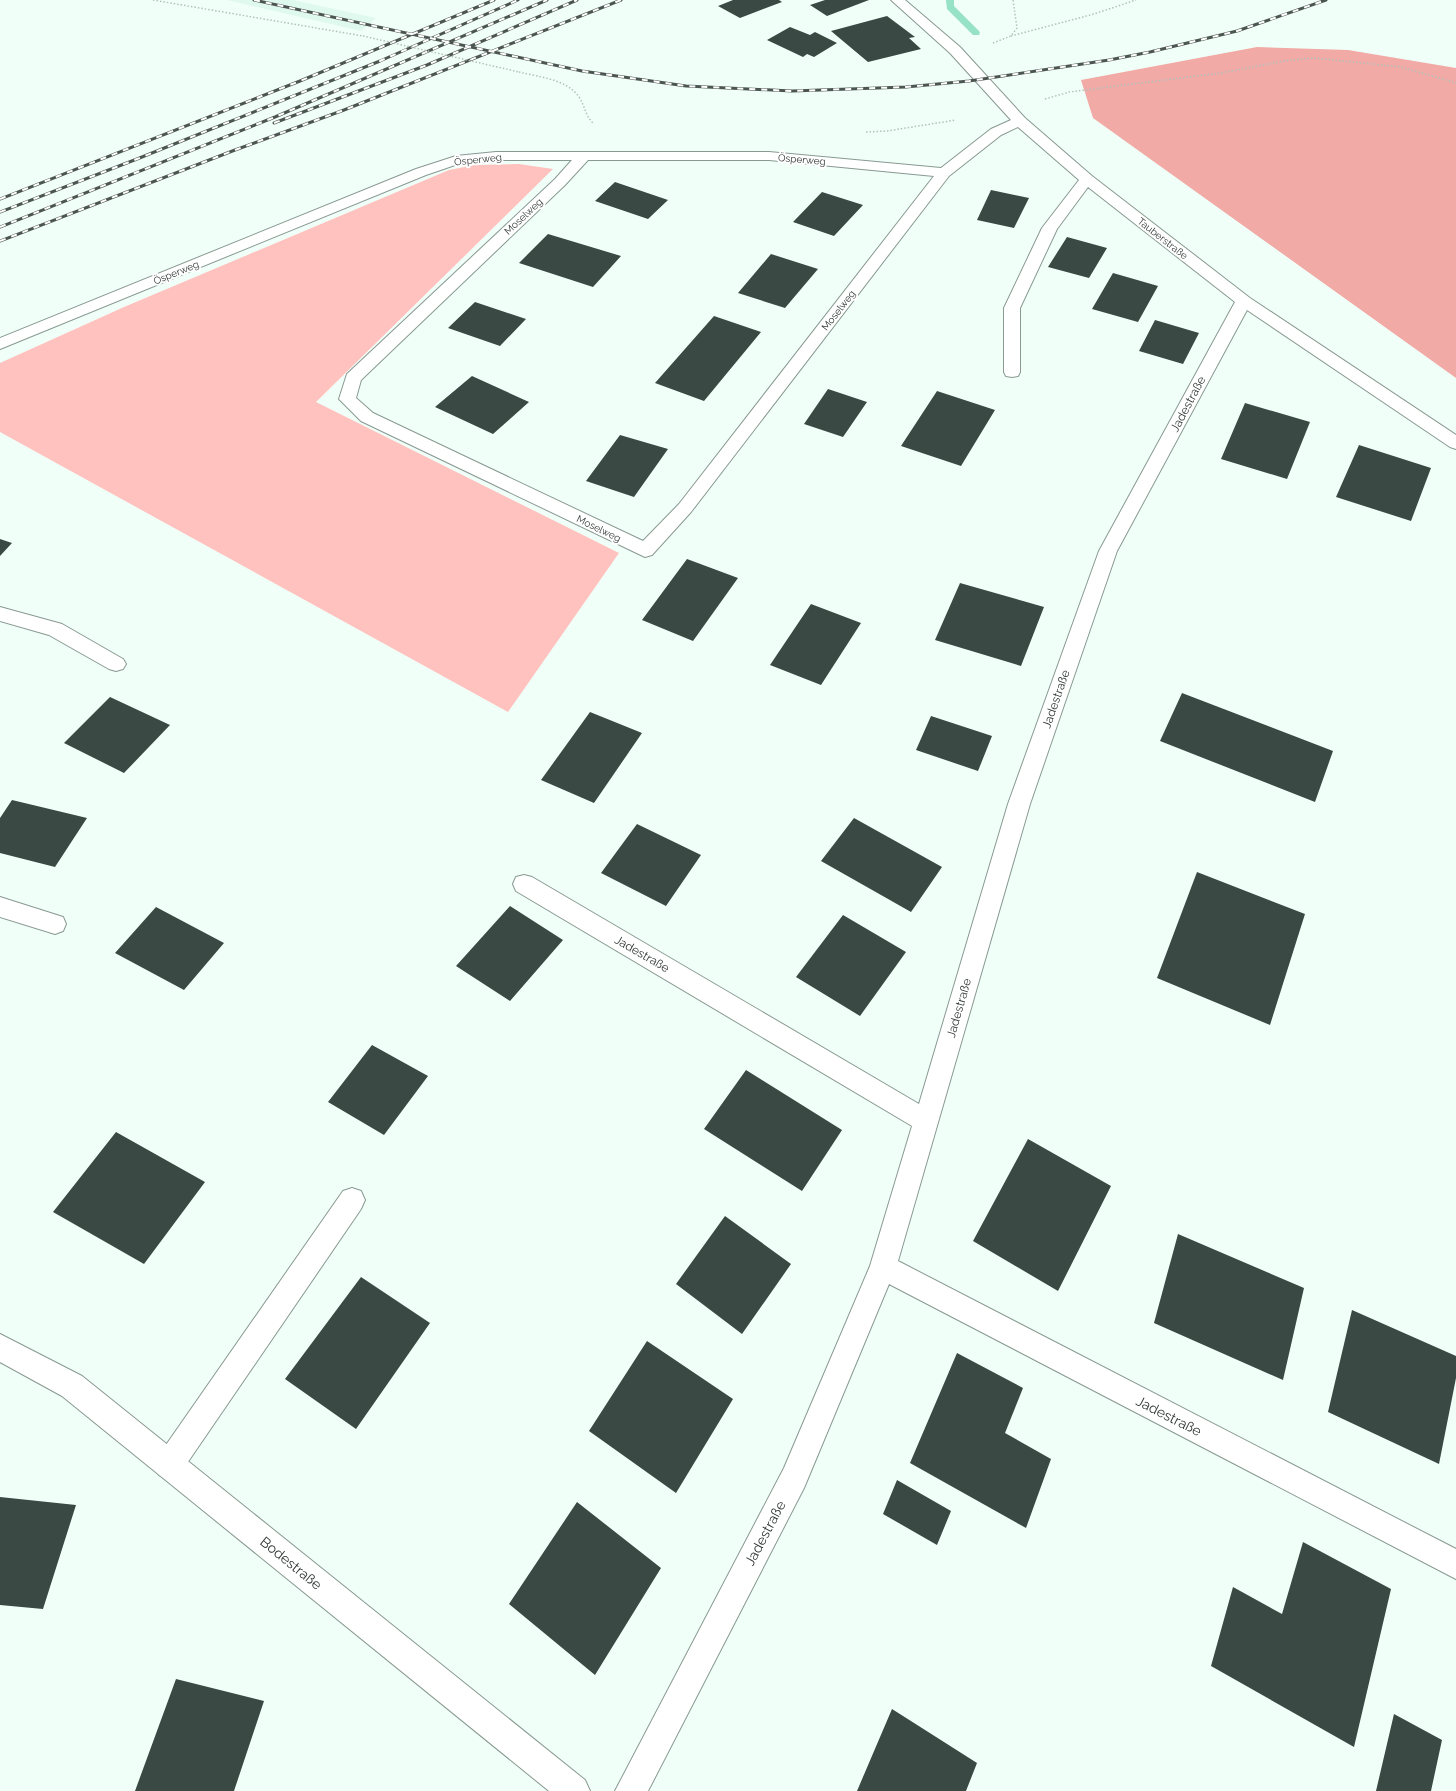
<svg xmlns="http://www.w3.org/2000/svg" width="1456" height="1791" font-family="Raleway,sans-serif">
<rect width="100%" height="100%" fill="#f1fff9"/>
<path fill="#dff9ef" d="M 227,0 L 293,0 L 376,18 L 361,31 Z"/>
<path fill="#ffc2be" d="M 519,164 L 553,169 L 316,402 L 619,553 L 508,712 L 0,432 L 0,363 L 124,307 L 449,170 L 475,165 Z"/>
<path fill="#f1aaa5" d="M 1257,47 L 1348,50 L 1456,68 L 1456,378 L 1093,118 L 1081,80 Z"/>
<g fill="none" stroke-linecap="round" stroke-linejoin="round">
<path fill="#96e2c6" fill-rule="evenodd" d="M 946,0 L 954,0 L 954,6 L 979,31 L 980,33 L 979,35 L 973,35 L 947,9 Z"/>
</g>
<path fill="#3a4943" d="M 733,0 L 779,0 L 782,2 L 740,18 L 718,6 Z
M 825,0 L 869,0 L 827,16 L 810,5 Z
M 887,16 L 915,37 L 909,38 L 921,49 L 868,62 L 831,31 Z
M 790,27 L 810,35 L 815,32 L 837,43 L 814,57 L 807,54 L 803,57 L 767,40 Z
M 615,182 L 668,200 L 648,219 L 595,201 Z
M 991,190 L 1029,198 L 1014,228 L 977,220 Z
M 822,192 L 863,205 L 834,236 L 793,222 Z
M 548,234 L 621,256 L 593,287 L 519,263 Z
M 1067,237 L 1107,248 L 1089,278 L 1048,267 Z
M 771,254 L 818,269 L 785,308 L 738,293 Z
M 1113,273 L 1158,286 L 1138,322 L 1092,309 Z
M 475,302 L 526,319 L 500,346 L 448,328 Z
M 714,316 L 761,332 L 704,401 L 655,383 Z
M 1155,320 L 1199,333 L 1183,364 L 1139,351 Z
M 472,376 L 529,402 L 493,434 L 435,407 Z
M 828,389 L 867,402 L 843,437 L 804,424 Z
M 937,391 L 995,410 L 961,466 L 901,446 Z
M 1245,403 L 1310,422 L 1287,479 L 1221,459 Z
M 620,435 L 668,449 L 634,497 L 586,481 Z
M 1359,445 L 1431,468 L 1411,521 L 1336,497 Z
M 0,539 L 12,543 L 0,556 Z
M 687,559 L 738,578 L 693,641 L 642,620 Z
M 960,583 L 1044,607 L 1021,666 L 935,640 Z
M 811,604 L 861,623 L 821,685 L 770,665 Z
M 1182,693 L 1333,751 L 1315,802 L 1160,741 Z
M 110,697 L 170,725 L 124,773 L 64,743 Z
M 590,712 L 642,733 L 594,803 L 541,780 Z
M 931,716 L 992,736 L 978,771 L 916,750 Z
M 12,800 L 87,818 L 55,867 L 0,853 L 0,818 Z
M 854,818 L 942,867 L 911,912 L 821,861 Z
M 637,824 L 701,855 L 666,906 L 601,873 Z
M 1197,872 L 1305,914 L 1270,1025 L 1157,978 Z
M 510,906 L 563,940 L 510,1001 L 456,966 Z
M 156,907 L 224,943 L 184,990 L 115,953 Z
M 843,915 L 906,952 L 860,1016 L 796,977 Z
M 372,1045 L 428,1076 L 384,1135 L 328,1102 Z
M 746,1070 L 842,1130 L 802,1191 L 704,1129 Z
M 116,1132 L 205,1182 L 144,1264 L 53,1212 Z
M 1028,1139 L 1111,1186 L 1058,1291 L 973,1241 Z
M 725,1216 L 791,1264 L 742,1334 L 676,1284 Z
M 1178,1234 L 1304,1288 L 1283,1380 L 1154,1323 Z
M 361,1277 L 430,1323 L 356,1429 L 285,1379 Z
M 1352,1310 L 1456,1356 L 1456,1378 L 1439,1464 L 1328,1412 Z
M 647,1341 L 733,1399 L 676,1493 L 589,1431 Z
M 957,1353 L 1023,1388 L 1005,1433 L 1051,1459 L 1026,1528 L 910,1463 Z
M 897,1480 L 951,1511 L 937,1545 L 883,1514 Z
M 0,1497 L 76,1505 L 43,1609 L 0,1605 Z
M 577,1502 L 661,1568 L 595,1675 L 509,1604 Z
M 1303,1542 L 1391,1589 L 1354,1747 L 1211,1666 L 1233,1587 L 1282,1614 Z
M 176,1679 L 264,1701 L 234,1791 L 135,1791 Z
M 892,1709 L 977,1763 L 966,1791 L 857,1791 Z
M 1394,1714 L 1442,1740 L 1431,1791 L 1376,1791 Z"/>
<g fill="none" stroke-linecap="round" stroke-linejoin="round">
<g stroke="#889992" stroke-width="2">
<path id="service" d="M 0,607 L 62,624 L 123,659 L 126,664 L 123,669 L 116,671 L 109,669 L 49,635 L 0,621 Z
M 352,1188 L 361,1191 L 365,1200 L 361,1209 L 179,1475 L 169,1479 L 159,1475 L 155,1465 L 159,1455 L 343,1191 Z"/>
</g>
<g stroke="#889992" stroke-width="2">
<path id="minor" d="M 891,0 L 905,0 L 960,47 L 1025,118 L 1092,176 L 1250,298 L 1456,435 L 1456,449 L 1450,447 L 1247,310 L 1117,551 L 1030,804 L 898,1261 L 1456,1549 L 1456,1579 L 889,1284 L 804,1488 L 648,1791 L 615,1791 L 784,1468 L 870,1266 L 912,1126 L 516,891 L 513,884 L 516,877 L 524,875 L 532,877 L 919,1104 L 1008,804 L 1099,551 L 1235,302 L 1088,187 L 1057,229 L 1020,308 L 1020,372 L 1018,376 L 1012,377 L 1006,376 L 1004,372 L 1004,308 L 1042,228 L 1079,180 L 1018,127 L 1001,135 L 949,176 L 691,512 L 652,555 L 645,557 L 361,421 L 339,399 L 347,374 L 555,179 L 572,160 L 496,160 L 458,164 L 426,175 L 0,349 L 0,338 L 416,169 L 456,156 L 496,152 L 769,152 L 941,168 L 991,129 L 1011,120 L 950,53 ZM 588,160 L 769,160 L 934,176 L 679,504 L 643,541 L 373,413 L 356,398 L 361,380 L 565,185 Z
M 0,897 L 63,917 L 66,924 L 63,931 L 55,934 L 0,917 Z
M 0,1334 L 82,1376 L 585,1780 L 590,1791 L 549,1791 L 62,1396 L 0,1362 Z"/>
</g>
<path stroke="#b4c0bb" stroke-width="1.5" stroke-dasharray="1.5 2" stroke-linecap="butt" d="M 153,0 L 363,36
M 1011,36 L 1094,14 L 1136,0
M 993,43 L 1011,36 L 1017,28 L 1013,0
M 519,72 C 538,77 567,79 579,97 C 585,106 585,116 594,124
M 1045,99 L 1069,92 L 1221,73 L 1289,60 L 1315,58 L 1401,67 L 1456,83
M 866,132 L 887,131 L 956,120"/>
<use href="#service" fill="#fff" fill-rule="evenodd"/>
<use href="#minor" fill="#fff" fill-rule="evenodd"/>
<g stroke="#4d5552" stroke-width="3">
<path id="rail" d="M 254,0 L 582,71 L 686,86 L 792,91 L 906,87 L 969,81 L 1109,60 L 1150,52 L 1237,31 L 1326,0
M 274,123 L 427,65 L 577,0
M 0,199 L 300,81 L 494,0
M 0,212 L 137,159 L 380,61 L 518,0
M 0,227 L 275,117 L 547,0
M 0,241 L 235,150 L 344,110 L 621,0"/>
</g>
<use href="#rail" stroke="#fff" stroke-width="2" stroke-dasharray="6" stroke-linecap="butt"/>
<path stroke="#b4c0bb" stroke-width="1.5" stroke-dasharray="1.5 2" stroke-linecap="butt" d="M 363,36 L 519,72"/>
</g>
<g text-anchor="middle" stroke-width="4" stroke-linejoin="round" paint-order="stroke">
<g font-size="10" fill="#2f3633" stroke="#fff">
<text transform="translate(478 159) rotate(-6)" y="4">Ösperweg</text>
<text transform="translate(802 159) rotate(5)" y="4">Ösperweg</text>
<text transform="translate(523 216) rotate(-43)" y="4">Moselweg</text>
<text transform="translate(1163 238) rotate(38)" y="4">Tauberstraße</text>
<text transform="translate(176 272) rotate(-22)" y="4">Ösperweg</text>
<text transform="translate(838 310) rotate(-52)" y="4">Moselweg</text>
<text transform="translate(599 528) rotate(26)" y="4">Moselweg</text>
</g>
<g font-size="12" fill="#2f3633" stroke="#fff">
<text transform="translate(1188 404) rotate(-62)" y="4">Jadestraße</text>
<text transform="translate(1056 699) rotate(-71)" y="4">Jadestraße</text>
<text transform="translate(642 954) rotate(30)" y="4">Jadestraße</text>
<text transform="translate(959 1008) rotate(-74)" y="4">Jadestraße</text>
</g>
<g font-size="14" fill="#2f3633" stroke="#fff">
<text transform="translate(1169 1416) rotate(27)" y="5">Jadestraße</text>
<text transform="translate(765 1533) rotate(-62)" y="5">Jadestraße</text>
<text transform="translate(291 1563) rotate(39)" y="5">Bodestraße</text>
</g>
</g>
</svg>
